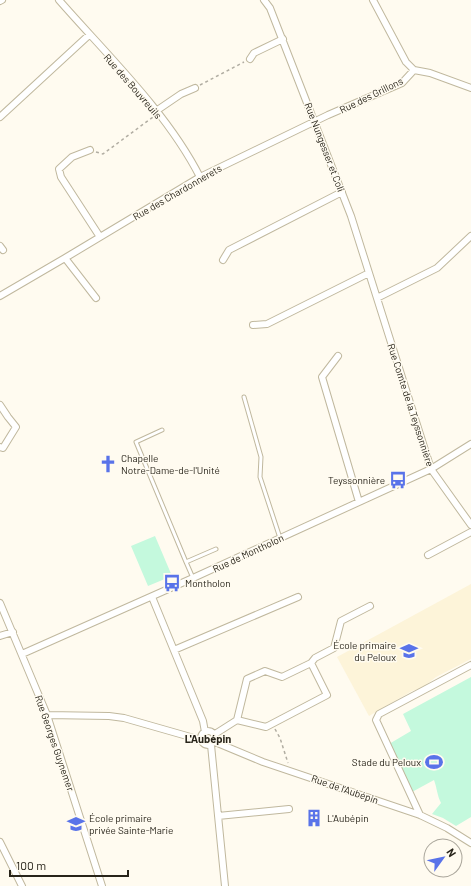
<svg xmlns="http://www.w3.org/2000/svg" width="471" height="886" font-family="Barlow,sans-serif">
<rect width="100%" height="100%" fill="#fffbf0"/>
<path fill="#fdf4d9" d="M 471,584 L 471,659 L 436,677 L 422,688 L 412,691 L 369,716 L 337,657 Z"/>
<path fill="#c4f9dd" d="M 155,536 L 172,576 L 148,586 L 131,546 Z
M 471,677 L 471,817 L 456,826 L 443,818 L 432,814 L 441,803 C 437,795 437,788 434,780 L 412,792 L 389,744 L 411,731 L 403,714 Z"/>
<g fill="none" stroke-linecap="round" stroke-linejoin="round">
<g stroke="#c0b89e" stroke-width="5">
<path id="service" d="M 244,397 L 261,457 L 260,477 L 280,538
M 162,430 L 136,442 L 186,562 L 216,549
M 186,562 L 193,578"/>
</g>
<g stroke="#c0b89e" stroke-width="8">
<path id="minor" d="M 59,0 C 107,55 167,112 200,177
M 264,0 L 270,8 L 351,216 L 431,469 L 471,525
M 373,0 L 406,62 L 414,70
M 0,1 L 2,0
M 250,59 L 254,53 L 283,39
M 156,111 L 181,94 L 195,88
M 0,117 L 89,35
M 90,150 L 72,157 L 59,169 L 61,177 L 100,237
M 0,246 L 3,250
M 65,258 L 200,177 L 328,115 L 402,83 L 414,70 L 430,73 L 471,88
M 223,260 L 229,250 L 342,192
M 0,296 L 65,258 L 96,298
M 377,298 L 437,268 L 471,236
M 253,325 L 267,324 L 369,273
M 338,356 L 322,377 L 359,502
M 0,405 L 8,417 L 16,427 L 3,448 L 0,447
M 428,555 L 471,532
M 152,597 L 203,721 L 205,732
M 0,603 L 47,715 L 102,886
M 0,636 L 13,632
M 174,650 L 298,597
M 22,654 L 193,578 L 431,469 L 471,444
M 47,715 L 109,716 L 124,718 L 201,740
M 237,720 L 266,727 L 327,695 L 311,663
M201 738a7 7 0 1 1 14 0a7 7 0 1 1-14 0Z
M 215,734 L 237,720 L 247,679 L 265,671 L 282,677 L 311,663 L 315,658 L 334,648 L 341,621 L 370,606
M 215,742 L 263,762 L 420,815 L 447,828 L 471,843
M 211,745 L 225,886
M 420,815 L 376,720 L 379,714 L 471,665
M 218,816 L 289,809
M 0,842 L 22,886"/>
</g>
<path stroke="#b1ada2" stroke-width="1.5" stroke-dasharray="3 3" stroke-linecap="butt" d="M 200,85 L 244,62
M 96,152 L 103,154 L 153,117
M 275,729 L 280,738 L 288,763"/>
<use href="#service" stroke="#fff" stroke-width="3"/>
<use href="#minor" stroke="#fff" stroke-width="6"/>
</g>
<defs>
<g id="church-bare" transform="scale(1.38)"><path d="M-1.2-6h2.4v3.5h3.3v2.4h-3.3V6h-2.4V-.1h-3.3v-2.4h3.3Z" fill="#5973e9" stroke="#fffbf0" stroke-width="2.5" paint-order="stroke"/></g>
<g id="bus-bare" transform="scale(1.38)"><path d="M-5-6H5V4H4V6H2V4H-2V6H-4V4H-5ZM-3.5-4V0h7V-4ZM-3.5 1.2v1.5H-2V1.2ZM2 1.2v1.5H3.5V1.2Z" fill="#5973e9" stroke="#fffbf0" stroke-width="2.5" paint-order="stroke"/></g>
<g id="school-bare" transform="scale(1.38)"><path d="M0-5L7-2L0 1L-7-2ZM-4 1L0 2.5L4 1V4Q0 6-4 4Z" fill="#5973e9" stroke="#fffbf0" stroke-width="2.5" paint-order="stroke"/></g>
<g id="stadium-bare" transform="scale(1.38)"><path d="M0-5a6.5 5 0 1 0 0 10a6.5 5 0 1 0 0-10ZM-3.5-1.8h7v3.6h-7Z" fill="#5973e9" stroke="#fffbf0" stroke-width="2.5" paint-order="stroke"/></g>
<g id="building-bare" transform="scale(1.38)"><path d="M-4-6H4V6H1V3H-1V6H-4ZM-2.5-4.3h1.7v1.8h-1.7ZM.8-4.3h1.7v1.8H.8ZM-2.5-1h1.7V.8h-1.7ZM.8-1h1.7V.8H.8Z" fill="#5973e9" stroke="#fffbf0" stroke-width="2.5" paint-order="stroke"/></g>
</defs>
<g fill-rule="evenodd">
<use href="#church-bare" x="108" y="464"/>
<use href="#bus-bare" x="398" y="480"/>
<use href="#bus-bare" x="172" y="583"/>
<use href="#school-bare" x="409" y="651"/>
<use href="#stadium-bare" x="434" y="762"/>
<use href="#building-bare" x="314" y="818"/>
<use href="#school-bare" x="76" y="824"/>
</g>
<g text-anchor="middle" stroke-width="3" stroke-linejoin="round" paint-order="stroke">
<g font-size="10" fill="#28241a" stroke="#fffbf0">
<text transform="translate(133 86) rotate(49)" y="4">Rue des Bouvreuils</text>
<text transform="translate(371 95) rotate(-26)" y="4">Rue des Grillons</text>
<text transform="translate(325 147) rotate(69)" y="4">Rue Nungesser et Coli</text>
<text transform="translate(177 192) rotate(-30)" y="4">Rue des Chardonnerets</text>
<text transform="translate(411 405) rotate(72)" y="4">Rue Comte de la Teyssonnière</text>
<text transform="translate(248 553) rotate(-25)" y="4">Rue de Montholon</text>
<text transform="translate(55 743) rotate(71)" y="4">Rue Georges Guynemer</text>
<text transform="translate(345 789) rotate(19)" y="4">Rue de l'Aubépin</text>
</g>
<g font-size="10" fill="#28241a" stroke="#fffbf0" text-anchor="start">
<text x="121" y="462">Chapelle<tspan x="121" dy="12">Notre-Dame-de-l'Unité</tspan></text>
<text x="385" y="484" text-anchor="end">Teyssonnière</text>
<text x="185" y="587">Montholon</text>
<text x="396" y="649" text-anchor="end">École primaire<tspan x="396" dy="12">du Peloux</tspan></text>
<text x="421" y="766" text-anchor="end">Stade du Peloux</text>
<text x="89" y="822">École primaire<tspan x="89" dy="12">privée Sainte-Marie</tspan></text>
<text x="327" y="822">L'Aubépin</text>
</g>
<g font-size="11" font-weight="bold" fill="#28241a" stroke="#fffbf0">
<text x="208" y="743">L'Aubépin</text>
</g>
</g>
<g transform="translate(443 858) rotate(57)"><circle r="19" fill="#fffbf0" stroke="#a9a59a"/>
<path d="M0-3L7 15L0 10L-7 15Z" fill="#5973e9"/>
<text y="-6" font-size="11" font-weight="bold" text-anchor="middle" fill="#28241a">N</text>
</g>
<path d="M10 870v6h118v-6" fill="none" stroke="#28241a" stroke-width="2"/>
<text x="16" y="870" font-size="12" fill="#28241a" stroke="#fffbf0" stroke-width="3" paint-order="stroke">100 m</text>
</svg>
